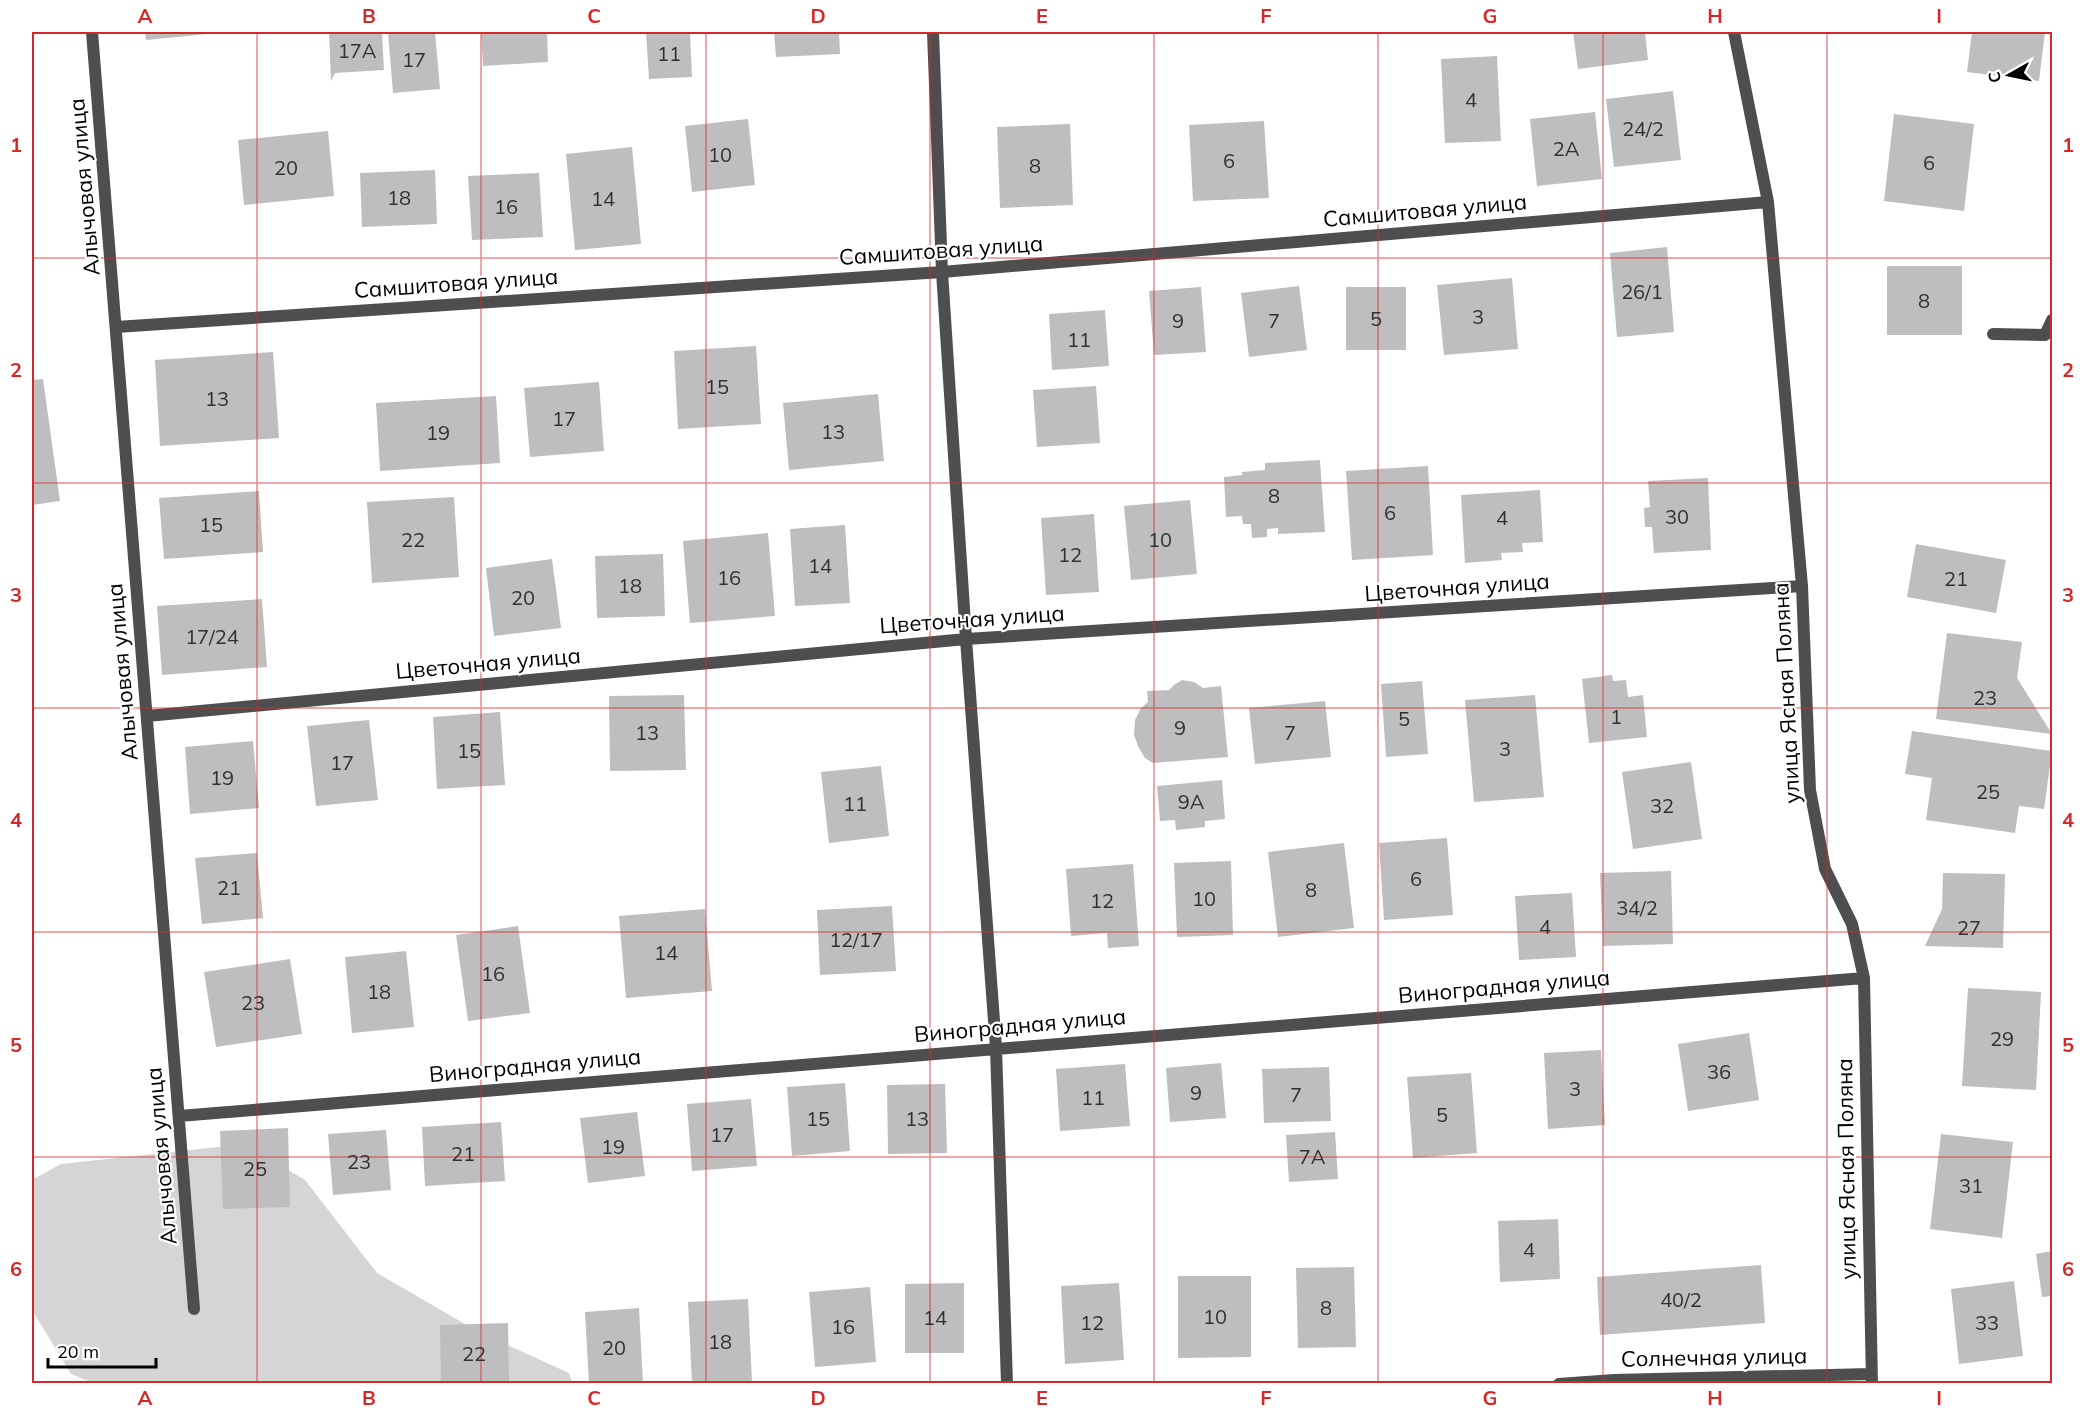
<svg xmlns="http://www.w3.org/2000/svg" width="2084" height="1415" font-family="Mulish,sans-serif">
<rect width="100%" height="100%" fill="#fff"/>
<path fill="#d5d5d5" d="M 245,1144 L 305,1180 L 377,1273 L 477,1331 L 569,1373 L 572,1383 L 93,1383 L 71,1374 L 32,1310 L 32,1180 L 61,1164 Z"/>
<path fill="#bebebe" d="M 145,32 L 218,32 L 218,33 L 146,40 Z
M 329,32 L 382,32 L 384,70 L 335,73 L 331,81 Z
M 388,32 L 435,32 L 440,89 L 393,93 Z
M 481,32 L 547,32 L 548,62 L 483,66 Z
M 646,32 L 690,32 L 692,77 L 649,79 Z
M 774,32 L 839,32 L 840,54 L 776,57 Z
M 1573,32 L 1645,32 L 1648,60 L 1578,69 Z
M 1972,32 L 2045,32 L 2039,81 L 1967,72 Z
M 1497,56 L 1501,141 L 1445,143 L 1441,59 Z
M 1673,91 L 1681,160 L 1614,167 L 1606,99 Z
M 1595,112 L 1602,179 L 1537,186 L 1530,119 Z
M 1894,114 L 1974,124 L 1964,211 L 1884,201 Z
M 748,119 L 755,185 L 692,192 L 685,126 Z
M 1264,121 L 1269,198 L 1193,201 L 1189,125 Z
M 1070,124 L 1073,205 L 1000,208 L 997,127 Z
M 328,131 L 334,196 L 244,205 L 238,140 Z
M 632,147 L 641,244 L 575,250 L 566,154 Z
M 435,170 L 437,224 L 362,227 L 360,173 Z
M 539,173 L 543,237 L 472,240 L 468,176 Z
M 1667,247 L 1674,332 L 1617,337 L 1610,253 Z
M 1887,266 L 1962,266 L 1962,335 L 1887,335 Z
M 1512,278 L 1518,349 L 1444,355 L 1437,285 Z
M 1299,286 L 1307,350 L 1249,357 L 1241,293 Z
M 1201,287 L 1206,352 L 1154,355 L 1149,291 Z
M 1346,287 L 1406,287 L 1406,350 L 1346,350 Z
M 1105,310 L 1109,366 L 1052,370 L 1049,314 Z
M 756,346 L 761,424 L 678,429 L 674,351 Z
M 273,352 L 279,438 L 160,446 L 155,360 Z
M 43,379 L 60,501 L 32,505 L 32,380 Z
M 599,382 L 604,451 L 530,457 L 524,388 Z
M 1096,386 L 1100,443 L 1037,447 L 1033,390 Z
M 878,394 L 884,461 L 789,470 L 783,403 Z
M 496,396 L 500,463 L 380,471 L 376,403 Z
M 1320,460 L 1325,532 L 1278,534 L 1278,528 L 1267,529 L 1267,537 L 1252,538 L 1251,524 L 1243,524 L 1242,516 L 1226,517 L 1224,477 L 1242,475 L 1242,472 L 1265,470 L 1265,463 Z
M 1428,466 L 1433,555 L 1352,560 L 1346,471 Z
M 1708,478 L 1711,550 L 1654,553 L 1652,527 L 1645,527 L 1644,508 L 1650,507 L 1648,481 Z
M 1540,490 L 1543,542 L 1522,543 L 1523,552 L 1501,553 L 1502,560 L 1465,563 L 1461,495 Z
M 259,491 L 263,552 L 164,559 L 159,498 Z
M 454,497 L 459,577 L 372,583 L 367,502 Z
M 1190,500 L 1197,574 L 1131,580 L 1124,506 Z
M 1094,514 L 1099,592 L 1046,595 L 1041,518 Z
M 845,525 L 850,603 L 795,606 L 790,529 Z
M 768,533 L 775,616 L 690,623 L 683,541 Z
M 1916,544 L 2006,560 L 1996,613 L 1907,597 Z
M 663,554 L 665,616 L 597,618 L 595,556 Z
M 552,559 L 561,628 L 494,636 L 486,568 Z
M 262,599 L 267,667 L 162,675 L 157,606 Z
M 1947,633 L 2022,642 L 2017,678 L 2052,734 L 1936,719 Z
M 1612,675 L 1613,681 L 1626,680 L 1628,697 L 1643,695 L 1647,737 L 1589,743 L 1582,679 Z
M 1182,680 L 1194,682 L 1203,688 L 1221,686 L 1228,757 L 1153,763 L 1145,758 L 1139,748 L 1134,735 L 1135,720 L 1141,708 L 1148,702 L 1147,691 L 1169,690 L 1174,685 Z
M 1422,681 L 1428,754 L 1386,757 L 1381,684 Z
M 684,695 L 686,770 L 610,771 L 609,696 Z
M 1535,695 L 1544,797 L 1474,802 L 1465,700 Z
M 1325,701 L 1331,757 L 1255,764 L 1249,708 Z
M 500,712 L 505,785 L 437,789 L 433,717 Z
M 369,720 L 378,800 L 316,806 L 307,726 Z
M 1912,731 L 2052,751 L 2044,809 L 2019,806 L 2015,833 L 1926,820 L 1932,778 L 1905,774 Z
M 253,741 L 259,808 L 190,814 L 185,747 Z
M 1691,762 L 1702,839 L 1633,849 L 1622,772 Z
M 881,766 L 889,836 L 829,843 L 821,772 Z
M 1222,780 L 1225,819 L 1205,821 L 1205,827 L 1176,830 L 1175,820 L 1160,821 L 1157,786 Z
M 1447,838 L 1453,915 L 1384,920 L 1379,843 Z
M 1344,843 L 1354,928 L 1278,937 L 1268,852 Z
M 257,853 L 263,918 L 202,924 L 195,858 Z
M 1231,861 L 1233,935 L 1177,937 L 1174,863 Z
M 1133,864 L 1139,946 L 1108,948 L 1107,933 L 1071,936 L 1066,869 Z
M 1671,871 L 1673,944 L 1603,946 L 1600,873 Z
M 1943,873 L 2005,874 L 2003,948 L 1925,946 L 1942,909 Z
M 1572,893 L 1576,957 L 1519,960 L 1515,896 Z
M 892,906 L 896,971 L 820,975 L 817,910 Z
M 705,909 L 712,991 L 626,998 L 619,916 Z
M 518,926 L 530,1013 L 468,1021 L 456,935 Z
M 406,951 L 414,1027 L 352,1033 L 345,957 Z
M 290,959 L 302,1034 L 216,1047 L 204,972 Z
M 1968,988 L 2041,992 L 2036,1090 L 1962,1086 Z
M 1749,1033 L 1759,1100 L 1688,1111 L 1678,1044 Z
M 1601,1050 L 1605,1125 L 1548,1129 L 1544,1053 Z
M 1221,1063 L 1226,1118 L 1170,1122 L 1166,1068 Z
M 1125,1064 L 1130,1126 L 1060,1131 L 1056,1069 Z
M 1329,1067 L 1331,1121 L 1264,1123 L 1262,1069 Z
M 1471,1073 L 1477,1153 L 1413,1158 L 1407,1077 Z
M 845,1083 L 850,1151 L 792,1156 L 787,1087 Z
M 945,1084 L 947,1153 L 888,1154 L 887,1085 Z
M 751,1099 L 757,1166 L 692,1171 L 687,1104 Z
M 637,1112 L 645,1176 L 588,1183 L 580,1118 Z
M 501,1122 L 505,1181 L 425,1186 L 422,1127 Z
M 288,1128 L 290,1207 L 223,1209 L 220,1131 Z
M 386,1130 L 391,1190 L 333,1195 L 328,1134 Z
M 1335,1132 L 1338,1179 L 1289,1182 L 1286,1135 Z
M 1941,1134 L 2013,1142 L 2002,1238 L 1930,1229 Z
M 1558,1219 L 1560,1279 L 1500,1282 L 1498,1221 Z
M 2052,1251 L 2052,1296 L 2042,1297 L 2036,1254 Z
M 1761,1265 L 1765,1323 L 1600,1335 L 1597,1277 Z
M 1354,1267 L 1356,1347 L 1298,1348 L 1296,1268 Z
M 1178,1276 L 1251,1276 L 1251,1357 L 1178,1358 Z
M 2014,1281 L 2023,1356 L 1959,1364 L 1951,1289 Z
M 964,1283 L 964,1353 L 905,1353 L 905,1284 Z
M 1119,1283 L 1124,1360 L 1065,1364 L 1061,1286 Z
M 870,1287 L 876,1362 L 815,1367 L 809,1292 Z
M 748,1299 L 752,1382 L 692,1384 L 688,1302 Z
M 639,1308 L 643,1384 L 589,1384 L 585,1312 Z
M 508,1323 L 509,1384 L 441,1384 L 440,1325 Z"/>
<g fill="none" stroke-linecap="round" stroke-linejoin="round">
<path stroke="#4e4e4e" stroke-width="12" d="M 92,32 L 194,1309
M 933,32 L 942,272 L 966,639 L 996,1048 L 1007,1384
M 1734,32 L 1768,202 L 1802,586 L 1810,790 L 1825,869 L 1852,924 L 1864,978 L 1872,1384
M 116,327 L 942,272 L 1768,202
M 1993,334 L 2045,335 L 2052,320
M 147,716 L 966,639 L 1802,586
M 179,1116 L 1864,978
M 1559,1384 L 1614,1380 L 1871,1374"/>
</g>
<path fill="none" stroke="#d62828" stroke-width="1.5" stroke-opacity="0.55" d="M 257,32 L 257,1384M 481,32 L 481,1384M 706,32 L 706,1384M 930,32 L 930,1384M 1154,32 L 1154,1384M 1378,32 L 1378,1384M 1603,32 L 1603,1384M 1827,32 L 1827,1384M 32,258 L 2052,258M 32,483 L 2052,483M 32,708 L 2052,708M 32,932 L 2052,932M 32,1157 L 2052,1157"/>
<g text-anchor="middle" stroke-width="4.5" stroke-linejoin="round" paint-order="stroke">
<g font-size="20" fill="#303030">
<text x="357" y="58">17А</text>
<text x="669" y="61">11</text>
<text x="414" y="67">17</text>
<text x="1471" y="107">4</text>
<text x="1643" y="136">24/2</text>
<text x="1566" y="156">2А</text>
<text x="720" y="162">10</text>
<text x="1229" y="168">6</text>
<text x="1929" y="170">6</text>
<text x="1035" y="173">8</text>
<text x="286" y="175">20</text>
<text x="399" y="205">18</text>
<text x="603" y="206">14</text>
<text x="506" y="214">16</text>
<text x="1642" y="299">26/1</text>
<text x="1924" y="308">8</text>
<text x="1478" y="324">3</text>
<text x="1376" y="326">5</text>
<text x="1178" y="328">9</text>
<text x="1274" y="328">7</text>
<text x="1079" y="347">11</text>
<text x="717" y="394">15</text>
<text x="217" y="406">13</text>
<text x="564" y="426">17</text>
<text x="833" y="439">13</text>
<text x="438" y="440">19</text>
<text x="1274" y="503">8</text>
<text x="1390" y="520">6</text>
<text x="1677" y="524">30</text>
<text x="1502" y="525">4</text>
<text x="211" y="532">15</text>
<text x="413" y="547">22</text>
<text x="1160" y="547">10</text>
<text x="1070" y="562">12</text>
<text x="820" y="573">14</text>
<text x="729" y="585">16</text>
<text x="1956" y="586">21</text>
<text x="630" y="593">18</text>
<text x="523" y="605">20</text>
<text x="212" y="644">17/24</text>
<text x="1985" y="705">23</text>
<text x="1616" y="724">1</text>
<text x="1404" y="726">5</text>
<text x="1180" y="735">9</text>
<text x="647" y="740">13</text>
<text x="1290" y="740">7</text>
<text x="1505" y="756">3</text>
<text x="469" y="758">15</text>
<text x="342" y="770">17</text>
<text x="222" y="785">19</text>
<text x="1988" y="799">25</text>
<text x="1191" y="809">9А</text>
<text x="855" y="811">11</text>
<text x="1662" y="813">32</text>
<text x="1416" y="886">6</text>
<text x="229" y="895">21</text>
<text x="1311" y="897">8</text>
<text x="1204" y="906">10</text>
<text x="1102" y="908">12</text>
<text x="1637" y="915">34/2</text>
<text x="1545" y="934">4</text>
<text x="1969" y="935">27</text>
<text x="856" y="947">12/17</text>
<text x="666" y="960">14</text>
<text x="493" y="981">16</text>
<text x="379" y="999">18</text>
<text x="253" y="1010">23</text>
<text x="2002" y="1046">29</text>
<text x="1719" y="1079">36</text>
<text x="1575" y="1096">3</text>
<text x="1196" y="1100">9</text>
<text x="1296" y="1102">7</text>
<text x="1093" y="1105">11</text>
<text x="1442" y="1122">5</text>
<text x="818" y="1126">15</text>
<text x="917" y="1126">13</text>
<text x="722" y="1142">17</text>
<text x="613" y="1154">19</text>
<text x="463" y="1161">21</text>
<text x="1312" y="1164">7А</text>
<text x="359" y="1169">23</text>
<text x="255" y="1176">25</text>
<text x="1971" y="1193">31</text>
<text x="1529" y="1257">4</text>
<text x="1681" y="1307">40/2</text>
<text x="1326" y="1315">8</text>
<text x="1215" y="1324">10</text>
<text x="935" y="1325">14</text>
<text x="1092" y="1330">12</text>
<text x="1987" y="1330">33</text>
<text x="843" y="1334">16</text>
<text x="720" y="1349">18</text>
<text x="614" y="1355">20</text>
<text x="474" y="1361">22</text>
</g>
<g font-size="22" fill="#000" stroke="#fff">
<text transform="translate(84 187) rotate(-95)" y="8">Алычовая улица</text>
<text transform="translate(1425 210) rotate(-5)" y="8">Самшитовая улица</text>
<text transform="translate(941 250) rotate(-4)" y="8">Самшитовая улица</text>
<text transform="translate(456 283) rotate(-4)" y="8">Самшитовая улица</text>
<text transform="translate(1457 587) rotate(-4)" y="8">Цветочная улица</text>
<text transform="translate(972 619) rotate(-4)" y="8">Цветочная улица</text>
<text transform="translate(488 663) rotate(-5)" y="8">Цветочная улица</text>
<text transform="translate(122 672) rotate(-95)" y="8">Алычовая улица</text>
<text transform="translate(1786 693) rotate(-93)" y="8">улица Ясная Поляна</text>
<text transform="translate(1504 986) rotate(-5)" y="8">Виноградная улица</text>
<text transform="translate(1020 1025) rotate(-5)" y="8">Виноградная улица</text>
<text transform="translate(535 1065) rotate(-5)" y="8">Виноградная улица</text>
<text transform="translate(161 1156) rotate(-95)" y="8">Алычовая улица</text>
<text transform="translate(1846 1169) rotate(-91)" y="8">улица Ясная Поляна</text>
<text transform="translate(1714 1357) rotate(-1)" y="8">Солнечная улица</text>
</g>
</g>
<rect width="2084" height="1415" fill="none" stroke="#ffffff" stroke-width="66"/>
<g transform="translate(2009 75) rotate(261)" stroke="#ffffff" stroke-width="4.5" paint-order="stroke">
<path d="M0-4.5L10 22L0 15L-10 22Z" fill="#000000"/>
<text y="-9" font-size="16" font-weight="bold" text-anchor="middle" fill="#000000">С</text>
</g>
<path d="M48 1358v9h108v-9" fill="none" stroke="#000000" stroke-width="3"/>
<text x="57" y="1358" font-size="18" fill="#000000" stroke="#ffffff" stroke-width="4.5" paint-order="stroke">20 m</text>
<rect x="33" y="33" width="2018" height="1349" fill="none" stroke="#d62828" stroke-width="2"/>
<g font-size="20" text-anchor="middle" font-weight="bold" fill="#d62828">
<text x="145" y="23">A</text>
<text x="369" y="23">B</text>
<text x="594" y="23">C</text>
<text x="818" y="23">D</text>
<text x="1042" y="23">E</text>
<text x="1266" y="23">F</text>
<text x="1490" y="23">G</text>
<text x="1715" y="23">H</text>
<text x="1939" y="23">I</text>
<text x="16" y="152">1</text>
<text x="2068" y="152">1</text>
<text x="16" y="377">2</text>
<text x="2068" y="377">2</text>
<text x="16" y="602">3</text>
<text x="2068" y="602">3</text>
<text x="16" y="827">4</text>
<text x="2068" y="827">4</text>
<text x="16" y="1052">5</text>
<text x="2068" y="1052">5</text>
<text x="16" y="1276">6</text>
<text x="2068" y="1276">6</text>
<text x="145" y="1405">A</text>
<text x="369" y="1405">B</text>
<text x="594" y="1405">C</text>
<text x="818" y="1405">D</text>
<text x="1042" y="1405">E</text>
<text x="1266" y="1405">F</text>
<text x="1490" y="1405">G</text>
<text x="1715" y="1405">H</text>
<text x="1939" y="1405">I</text>
</g>
</svg>
